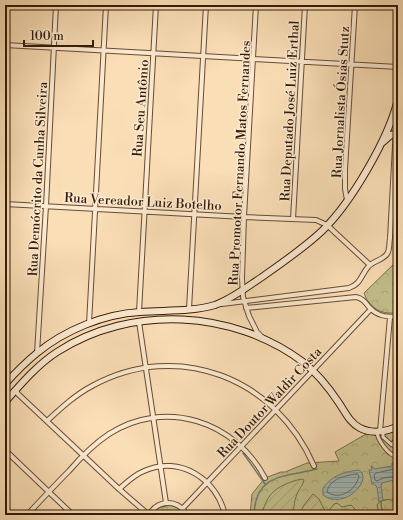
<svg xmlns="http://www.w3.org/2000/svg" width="403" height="520" font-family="'Libre Bodoni',serif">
<defs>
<pattern id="wetland-marsh" width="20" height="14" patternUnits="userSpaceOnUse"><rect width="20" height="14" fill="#c2c08b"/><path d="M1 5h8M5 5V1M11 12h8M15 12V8" fill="none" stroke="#a7a476"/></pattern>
<pattern id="park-crowns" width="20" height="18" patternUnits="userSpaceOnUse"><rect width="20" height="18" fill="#c2c08b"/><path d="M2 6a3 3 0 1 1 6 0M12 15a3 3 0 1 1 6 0" fill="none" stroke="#a7a476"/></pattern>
<pattern id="garden-furrows" width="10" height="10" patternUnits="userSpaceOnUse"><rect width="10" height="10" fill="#c2c08b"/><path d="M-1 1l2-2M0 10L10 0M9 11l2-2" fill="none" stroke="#a7a476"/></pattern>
<pattern id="water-rules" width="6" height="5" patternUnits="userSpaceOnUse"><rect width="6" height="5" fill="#a1bab7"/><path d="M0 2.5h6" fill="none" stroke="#8b9f9c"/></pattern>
</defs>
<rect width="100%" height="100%" fill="#fadeb6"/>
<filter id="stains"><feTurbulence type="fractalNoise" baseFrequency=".005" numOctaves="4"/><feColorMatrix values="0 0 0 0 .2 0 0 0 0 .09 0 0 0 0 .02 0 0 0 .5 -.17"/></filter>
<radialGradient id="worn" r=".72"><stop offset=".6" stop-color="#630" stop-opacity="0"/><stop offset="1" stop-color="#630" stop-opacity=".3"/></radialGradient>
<path fill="url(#wetland-marsh)" stroke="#7b6e4a" d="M 388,499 L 398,501 L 398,515 L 369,515 L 378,510 L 377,505 L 379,502 Z
M 337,503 L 345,506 L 351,505 L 361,515 L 329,515 C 328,510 331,508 334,504 Z"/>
<path fill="url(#park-crowns)" stroke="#7b6e4a" d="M 398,260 L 398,312 C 383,316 369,308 364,293 Z
M 398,429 L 398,445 L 396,451 L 398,457 L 398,501 C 390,500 383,497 377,505 L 378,510 C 373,514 365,518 360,514 C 356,512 354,507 351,505 L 342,507 L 337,503 L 334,504 C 331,508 328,510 329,515 L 250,515 L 252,494 L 265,478 L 281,472 L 285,472 L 307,463 L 339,461 L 335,452 L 366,434 L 381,434 Z
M 170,505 C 177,507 180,509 185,515 L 152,515 L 158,508 Z"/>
<path fill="url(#garden-furrows)" stroke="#7b6e4a" d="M 301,479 L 304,480 C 303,485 300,488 298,492 C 294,500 294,507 293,515 L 262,515 C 267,491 279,485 301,479 Z
M 313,494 L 319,499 L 327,515 L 299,515 L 304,505 Z"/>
<path fill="url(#water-rules)" stroke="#757b71" d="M 395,462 L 398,479 L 382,483 L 381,486 L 383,500 L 379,502 L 377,487 L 374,484 L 372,484 L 369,470 L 372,470 L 371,466 L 372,466 L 374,469 L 392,466 L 392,463 Z
M 359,470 C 370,478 356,493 347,497 C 343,499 337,500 332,499 C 329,499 326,497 323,495 L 323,488 C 333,475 343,472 359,470 Z"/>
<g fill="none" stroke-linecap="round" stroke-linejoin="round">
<path stroke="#6a6b60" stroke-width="1" d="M 398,470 L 394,469 L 376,473 L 374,475 L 375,480 L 377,481 L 383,478 L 398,476
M 357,474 L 359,476 C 356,490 340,501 327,492 C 329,479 346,475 357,474 Z"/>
<path stroke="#757b71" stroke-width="1.5" d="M 243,453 L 265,484
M 381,501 L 382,515
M 254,515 C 255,473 286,477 317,469"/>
<g stroke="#664c34" stroke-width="5">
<path id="pedestrian" d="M 377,431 C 377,440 389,456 398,457
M 383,431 L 383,437 L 392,445 L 398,436
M 397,448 L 395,453 L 398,457"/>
</g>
<g stroke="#664c34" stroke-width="6">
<path id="minor" d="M 256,5 L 244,217 L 242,278 L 243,297 L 249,316 L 257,332 L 263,338
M 5,32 L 6,5
M 5,45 L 398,67
M 347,200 L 345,189 L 345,169 L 355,5
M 5,204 L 244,217 L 316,220 L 327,225 L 370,265
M 293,219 L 305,5
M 222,304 L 349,288 C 361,284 361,275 368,267 C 373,261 383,260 387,254 C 390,250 389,243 390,238 L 397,109
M 246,308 L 356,297 C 362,298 365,302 369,307 C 376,315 387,318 398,316
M 189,309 L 206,5
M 139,312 L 156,5
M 139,322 L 166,503
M 89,324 L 106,5
M 37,353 L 46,206 L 56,5
M 16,390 L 18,394 L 119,489 L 149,515 C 158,499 178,499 187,515
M 47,421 C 61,408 75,395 92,386 C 178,339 276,378 314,466
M 380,431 L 390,317
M 397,448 L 398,445
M 5,450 L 73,515
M 119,489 C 127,482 134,475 144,471 C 180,455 217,479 225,515
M 183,508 L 371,309
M 27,515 C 41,500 55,485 69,471 C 81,457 94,444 109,434 C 165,398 235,421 265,478"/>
</g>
<g stroke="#341c08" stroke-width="8">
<path id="secondary" d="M 383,142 L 391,135 L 398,133
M 5,384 C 15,373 26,362 37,353 C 65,330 104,314 140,312 C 164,310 191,312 215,305 C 232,299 247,287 262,277 C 282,263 304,248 322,231 C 351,203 389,138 398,99
M 5,402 C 21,384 37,365 57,352 C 131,304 234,310 303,362 C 317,373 329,388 339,403 C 345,412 350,423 360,428 C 371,434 387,432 398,426"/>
</g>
<use href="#pedestrian" stroke="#fcead0" stroke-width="3"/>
<use href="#minor" stroke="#fcead0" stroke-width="4"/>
<use href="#secondary" stroke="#fcead0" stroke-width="6"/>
</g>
<g text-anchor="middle" stroke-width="3" stroke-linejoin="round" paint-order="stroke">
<g font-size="13" fill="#341c08" stroke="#fcead0">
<text transform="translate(340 102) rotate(-87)" y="5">Rua Jornalista Ósias Stutz</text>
<text transform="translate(140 108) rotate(-86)" y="5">Rua Seu Antônio</text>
<text transform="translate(289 111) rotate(-87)" y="5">Rua Deputado José Luiz Erthal</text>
<text transform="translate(239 163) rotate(-87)" y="5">Rua Promotor Fernando Matos Fernandes</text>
<text transform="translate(37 179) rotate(-87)" y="5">Rua Demócrito da Cunha Silveira</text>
<text transform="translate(143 201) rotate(3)" y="5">Rua Vereador Luiz Botelho</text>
<text transform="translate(269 402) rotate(-47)" y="5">Rua Doutor Waldir Costa</text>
</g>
</g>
<rect width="403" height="520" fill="none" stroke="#fadeb6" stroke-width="20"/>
<rect x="6" y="6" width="391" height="508" fill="none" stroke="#341c08" stroke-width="2"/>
<rect x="10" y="10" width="383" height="500" fill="none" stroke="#341c08"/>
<path d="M24 40v6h69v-6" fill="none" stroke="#341c08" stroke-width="2"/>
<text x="30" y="40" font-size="12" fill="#341c08" stroke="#fcead0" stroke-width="3" paint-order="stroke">100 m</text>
<rect width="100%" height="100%" filter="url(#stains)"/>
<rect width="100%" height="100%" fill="url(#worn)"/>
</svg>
